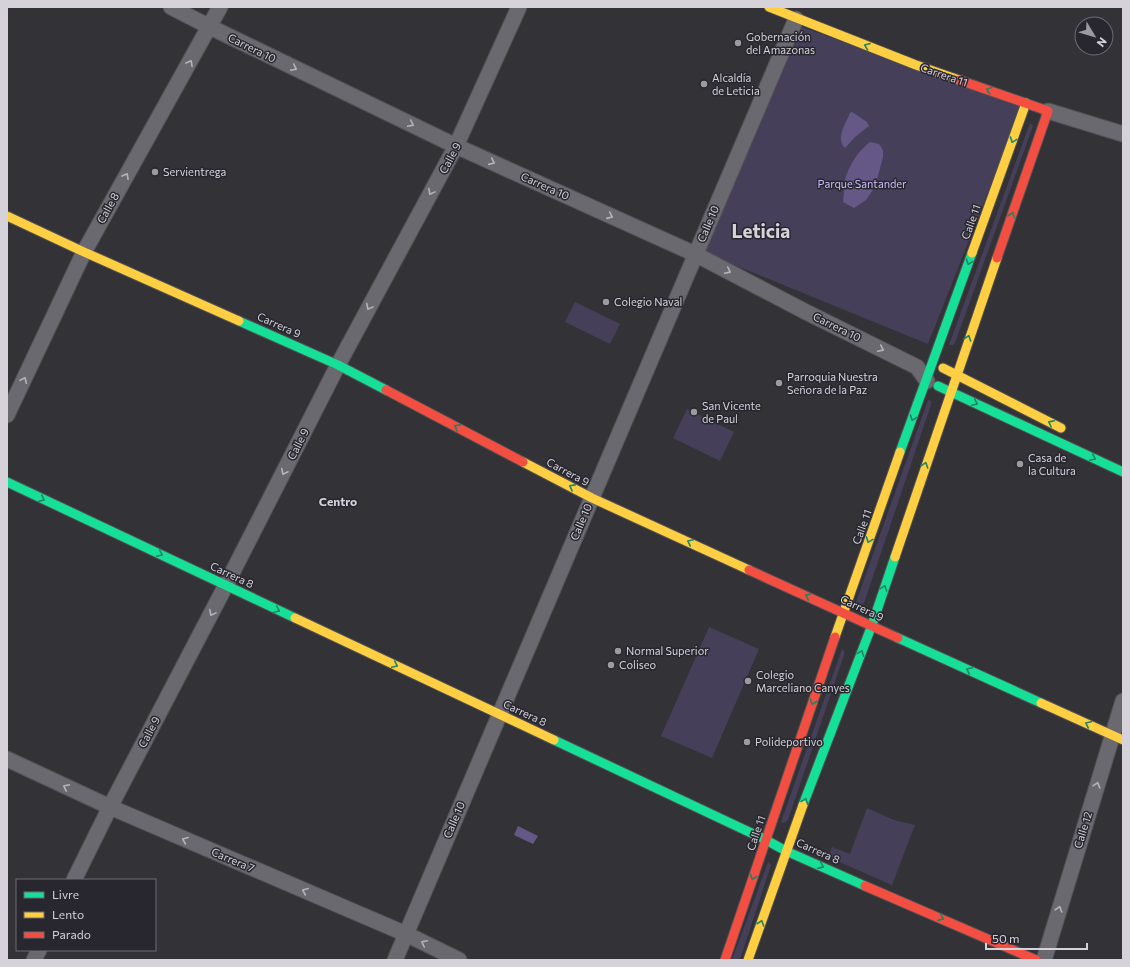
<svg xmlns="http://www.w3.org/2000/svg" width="1130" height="967" font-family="Commissioner,sans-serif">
<rect width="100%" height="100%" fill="#333237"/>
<path fill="#463f5a" d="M 799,26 L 1022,106 L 928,344 L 705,253 Z
M 1030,123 L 1033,126 L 955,343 L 953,345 L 949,345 Z
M 575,302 L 620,324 L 610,344 L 565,322 Z
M 928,400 L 931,401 L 931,405 L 864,603 L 860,606 L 857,605 L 856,602 Z
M 687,409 L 734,432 L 720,461 L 673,438 Z
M 709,627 L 759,649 L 712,758 L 661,736 Z
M 842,649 L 845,652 L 788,820 L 784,823 L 781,822 Z
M 867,808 L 894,820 L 915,825 L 892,885 L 828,857 L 832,847 L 850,854 Z
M 768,862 L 771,865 L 740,960 L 732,960 Z"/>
<path fill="#655887" d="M 852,112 L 867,122 L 869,126 L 855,137 L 845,148 C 835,139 846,123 850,113 Z
M 870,142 L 879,144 L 883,150 L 883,157 L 875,187 L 866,200 L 854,208 L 843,202 C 844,195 844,187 845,180 C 849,165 858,151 870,142 Z
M 518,826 L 538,836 L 533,844 L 514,835 Z"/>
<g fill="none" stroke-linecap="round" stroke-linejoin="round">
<g stroke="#515053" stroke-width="17">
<path id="street" d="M 171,7 L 210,27 L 456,146 L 695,254 L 806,312 L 917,367 L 927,381
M 1048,111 L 1123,134
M 7,415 L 84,252 L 220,7
M 7,759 L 110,807 L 406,934 L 459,960
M 74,880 L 110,807 L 226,585 L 338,365 L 456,146 L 519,7
M 34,960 L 39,950
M 395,960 L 796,19
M 1044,960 L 1123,701"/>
</g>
<g stroke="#515053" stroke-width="11">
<path id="fast" d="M 239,321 L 338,365 L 386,390
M 938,386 L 1123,472
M 900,452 L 972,253
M 7,482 L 295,618
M 898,638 L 1041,703
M 554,740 L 766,840 L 786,851 L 865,886
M 803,805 L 872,625 L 895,557"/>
</g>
<g stroke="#515053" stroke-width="11">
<path id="slow" d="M 769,7 L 916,65 L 959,80
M 7,216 L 84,252 L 239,321
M 972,253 L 1026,103
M 943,368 L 1061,428
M 523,462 L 592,498 L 749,570
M 895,557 L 997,258
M 295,618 L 554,740
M 835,637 L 900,452
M 1041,703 L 1123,740
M 748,960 L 803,805"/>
</g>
<g stroke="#515053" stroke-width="11">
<path id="jam" d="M 959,80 L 1048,111 L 997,258
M 386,390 L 523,462
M 749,570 L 898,638
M 865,886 L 1036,960
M 725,960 L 835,637"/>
</g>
<use href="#street" stroke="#6a6970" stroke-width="15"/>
<use href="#fast" stroke="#16e098" stroke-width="9"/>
<use href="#slow" stroke="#ffcf43" stroke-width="9"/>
<use href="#jam" stroke="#f24e42" stroke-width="9"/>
</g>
<defs><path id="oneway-chevron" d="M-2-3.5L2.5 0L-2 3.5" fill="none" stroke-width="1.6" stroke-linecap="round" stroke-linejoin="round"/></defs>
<g stroke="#1f8364">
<use href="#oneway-chevron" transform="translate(867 46) rotate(-159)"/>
<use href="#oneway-chevron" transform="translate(989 90) rotate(-161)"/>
<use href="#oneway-chevron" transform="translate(1013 140) rotate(110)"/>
<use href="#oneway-chevron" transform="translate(1012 215) rotate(-71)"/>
<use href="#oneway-chevron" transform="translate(969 262) rotate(110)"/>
<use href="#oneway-chevron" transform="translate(968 338) rotate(-71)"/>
<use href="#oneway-chevron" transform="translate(975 403) rotate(25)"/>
<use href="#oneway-chevron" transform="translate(913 418) rotate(110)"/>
<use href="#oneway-chevron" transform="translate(1051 423) rotate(-153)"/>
<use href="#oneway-chevron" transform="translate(457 427) rotate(-152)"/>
<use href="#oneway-chevron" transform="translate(1093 458) rotate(25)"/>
<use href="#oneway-chevron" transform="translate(925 465) rotate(-72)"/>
<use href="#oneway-chevron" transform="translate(572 487) rotate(-152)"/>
<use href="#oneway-chevron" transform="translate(42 499) rotate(25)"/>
<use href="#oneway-chevron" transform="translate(869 540) rotate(110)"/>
<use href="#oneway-chevron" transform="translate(690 542) rotate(-155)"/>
<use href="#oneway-chevron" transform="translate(160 554) rotate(25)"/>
<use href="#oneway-chevron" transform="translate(884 588) rotate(-72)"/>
<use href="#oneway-chevron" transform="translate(808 596) rotate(-155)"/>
<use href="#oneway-chevron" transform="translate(277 610) rotate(25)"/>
<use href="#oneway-chevron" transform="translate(861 653) rotate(-69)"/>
<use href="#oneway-chevron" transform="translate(395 665) rotate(25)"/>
<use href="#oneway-chevron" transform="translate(969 670) rotate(-155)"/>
<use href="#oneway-chevron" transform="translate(813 702) rotate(109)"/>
<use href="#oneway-chevron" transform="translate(1088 724) rotate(-155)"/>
<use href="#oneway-chevron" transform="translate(805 801) rotate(-69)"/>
<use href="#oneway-chevron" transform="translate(821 866) rotate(24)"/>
<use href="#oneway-chevron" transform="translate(753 877) rotate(109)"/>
<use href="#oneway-chevron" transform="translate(941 918) rotate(24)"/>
<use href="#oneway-chevron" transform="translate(761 923) rotate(-71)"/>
</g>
<g stroke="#b5b3ba">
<use href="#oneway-chevron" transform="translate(190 63) rotate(-61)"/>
<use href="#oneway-chevron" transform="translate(294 68) rotate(26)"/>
<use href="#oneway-chevron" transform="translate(411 124) rotate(26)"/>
<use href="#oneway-chevron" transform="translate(492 162) rotate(24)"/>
<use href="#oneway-chevron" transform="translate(126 176) rotate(-61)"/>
<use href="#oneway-chevron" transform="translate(431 192) rotate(118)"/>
<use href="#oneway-chevron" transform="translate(610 216) rotate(24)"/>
<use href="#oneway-chevron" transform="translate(728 271) rotate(27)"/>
<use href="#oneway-chevron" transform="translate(369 307) rotate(118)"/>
<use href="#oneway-chevron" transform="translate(881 349) rotate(26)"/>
<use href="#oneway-chevron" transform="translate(24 380) rotate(-65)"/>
<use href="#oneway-chevron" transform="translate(284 472) rotate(117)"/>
<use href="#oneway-chevron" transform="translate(212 613) rotate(118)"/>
<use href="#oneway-chevron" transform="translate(1097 785) rotate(-73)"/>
<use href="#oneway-chevron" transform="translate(66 787) rotate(-155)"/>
<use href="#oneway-chevron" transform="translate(185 840) rotate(-157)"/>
<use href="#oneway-chevron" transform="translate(305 891) rotate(-157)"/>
<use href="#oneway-chevron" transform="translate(1059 909) rotate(-73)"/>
<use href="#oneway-chevron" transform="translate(424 943) rotate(-154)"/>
</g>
<g fill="#9c9ba0" stroke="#28262f" stroke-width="1.5">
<circle cx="738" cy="43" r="4"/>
<circle cx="704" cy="84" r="4"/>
<circle cx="155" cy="172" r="4"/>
<circle cx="606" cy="302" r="4"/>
<circle cx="779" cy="383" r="4"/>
<circle cx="694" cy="412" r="4"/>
<circle cx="1020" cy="464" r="4"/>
<circle cx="618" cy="651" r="4"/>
<circle cx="611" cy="665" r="4"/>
<circle cx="748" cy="681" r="4"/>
<circle cx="747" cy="742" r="4"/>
</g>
<g text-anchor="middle" stroke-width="3" stroke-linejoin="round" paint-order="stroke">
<g font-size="11" fill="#d5d3d9" stroke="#28262f" text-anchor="start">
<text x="746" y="41">Gobernación<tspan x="746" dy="13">del Amazonas</tspan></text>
<text x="712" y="82">Alcaldía<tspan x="712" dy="13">de Leticia</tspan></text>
<text x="163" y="176">Servientrega</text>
<text x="614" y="306">Colegio Naval</text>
<text x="787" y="381">Parroquia Nuestra<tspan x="787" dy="13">Señora de la Paz</tspan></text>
<text x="702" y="410">San Vicente<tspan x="702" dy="13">de Paul</tspan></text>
<text x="1028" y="462">Casa de<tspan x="1028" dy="13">la Cultura</tspan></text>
<text x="626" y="655">Normal Superior</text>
<text x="619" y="669">Coliseo</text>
<text x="756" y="679">Colegio<tspan x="756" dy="13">Marceliano Canyes</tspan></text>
<text x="755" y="746">Polideportivo</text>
</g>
<g font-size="11" fill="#d5d3d9" stroke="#28262f">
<text transform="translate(252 48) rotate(26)" y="4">Carrera 10</text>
<text transform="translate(944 75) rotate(19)" y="4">Carrera 11</text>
<text transform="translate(450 158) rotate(-62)" y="4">Calle 9</text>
<text transform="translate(545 186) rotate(24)" y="4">Carrera 10</text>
<text transform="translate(108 208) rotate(-61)" y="4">Calle 8</text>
<text transform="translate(971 222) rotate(-70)" y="4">Calle 11</text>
<text transform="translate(708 224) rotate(-67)" y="4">Calle 10</text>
<text transform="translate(279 325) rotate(24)" y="4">Carrera 9</text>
<text transform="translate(837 327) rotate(26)" y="4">Carrera 10</text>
<text transform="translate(298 444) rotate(-63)" y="4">Calle 9</text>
<text transform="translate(568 472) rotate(28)" y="4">Carrera 9</text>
<text transform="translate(581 522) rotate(-67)" y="4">Calle 10</text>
<text transform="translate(862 527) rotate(-70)" y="4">Calle 11</text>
<text transform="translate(232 575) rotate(25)" y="4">Carrera 8</text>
<text transform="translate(862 608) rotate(25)" y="4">Carrera 9</text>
<text transform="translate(525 713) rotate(25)" y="4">Carrera 8</text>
<text transform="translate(149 732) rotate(-62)" y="4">Calle 9</text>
<text transform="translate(454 820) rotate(-67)" y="4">Calle 10</text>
<text transform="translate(1083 830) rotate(-73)" y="4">Calle 12</text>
<text transform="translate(756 833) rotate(-71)" y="4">Calle 11</text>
<text transform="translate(818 851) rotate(24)" y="4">Carrera 8</text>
<text transform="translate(233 860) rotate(23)" y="4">Carrera 7</text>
</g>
<g font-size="11" fill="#cdbdfc" stroke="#28262f">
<text x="862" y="188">Parque Santander</text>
</g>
<g font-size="12" font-weight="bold" fill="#d5d3d9" stroke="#28262f">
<text x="338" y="506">Centro</text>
</g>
<g font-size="19" font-weight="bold" fill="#d5d3d9" stroke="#28262f">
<text x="761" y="238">Leticia</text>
</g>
</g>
<rect width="1130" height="967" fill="none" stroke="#d5d3d9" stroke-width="16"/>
<rect x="16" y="879" width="140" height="72" fill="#28262f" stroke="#6d6b73"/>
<rect x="24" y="892" width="20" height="6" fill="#16e098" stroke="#6d6b73"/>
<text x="52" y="899" font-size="12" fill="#d5d3d9">Livre</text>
<rect x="24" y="912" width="20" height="6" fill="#ffcf43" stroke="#6d6b73"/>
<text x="52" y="919" font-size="12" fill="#d5d3d9">Lento</text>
<rect x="24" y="932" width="20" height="6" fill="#f24e42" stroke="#6d6b73"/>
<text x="52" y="939" font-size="12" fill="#d5d3d9">Parado</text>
<g transform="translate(1094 36) rotate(128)"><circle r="19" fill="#28262f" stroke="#6d6b73"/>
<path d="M0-3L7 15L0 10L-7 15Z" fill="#9c9ba0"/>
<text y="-6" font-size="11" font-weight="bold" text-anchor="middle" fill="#d5d3d9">N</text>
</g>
<path d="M986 943v6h101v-6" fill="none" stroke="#d5d3d9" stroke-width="2"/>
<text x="992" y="943" font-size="12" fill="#d5d3d9" stroke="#28262f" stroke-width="3" paint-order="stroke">50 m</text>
</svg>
